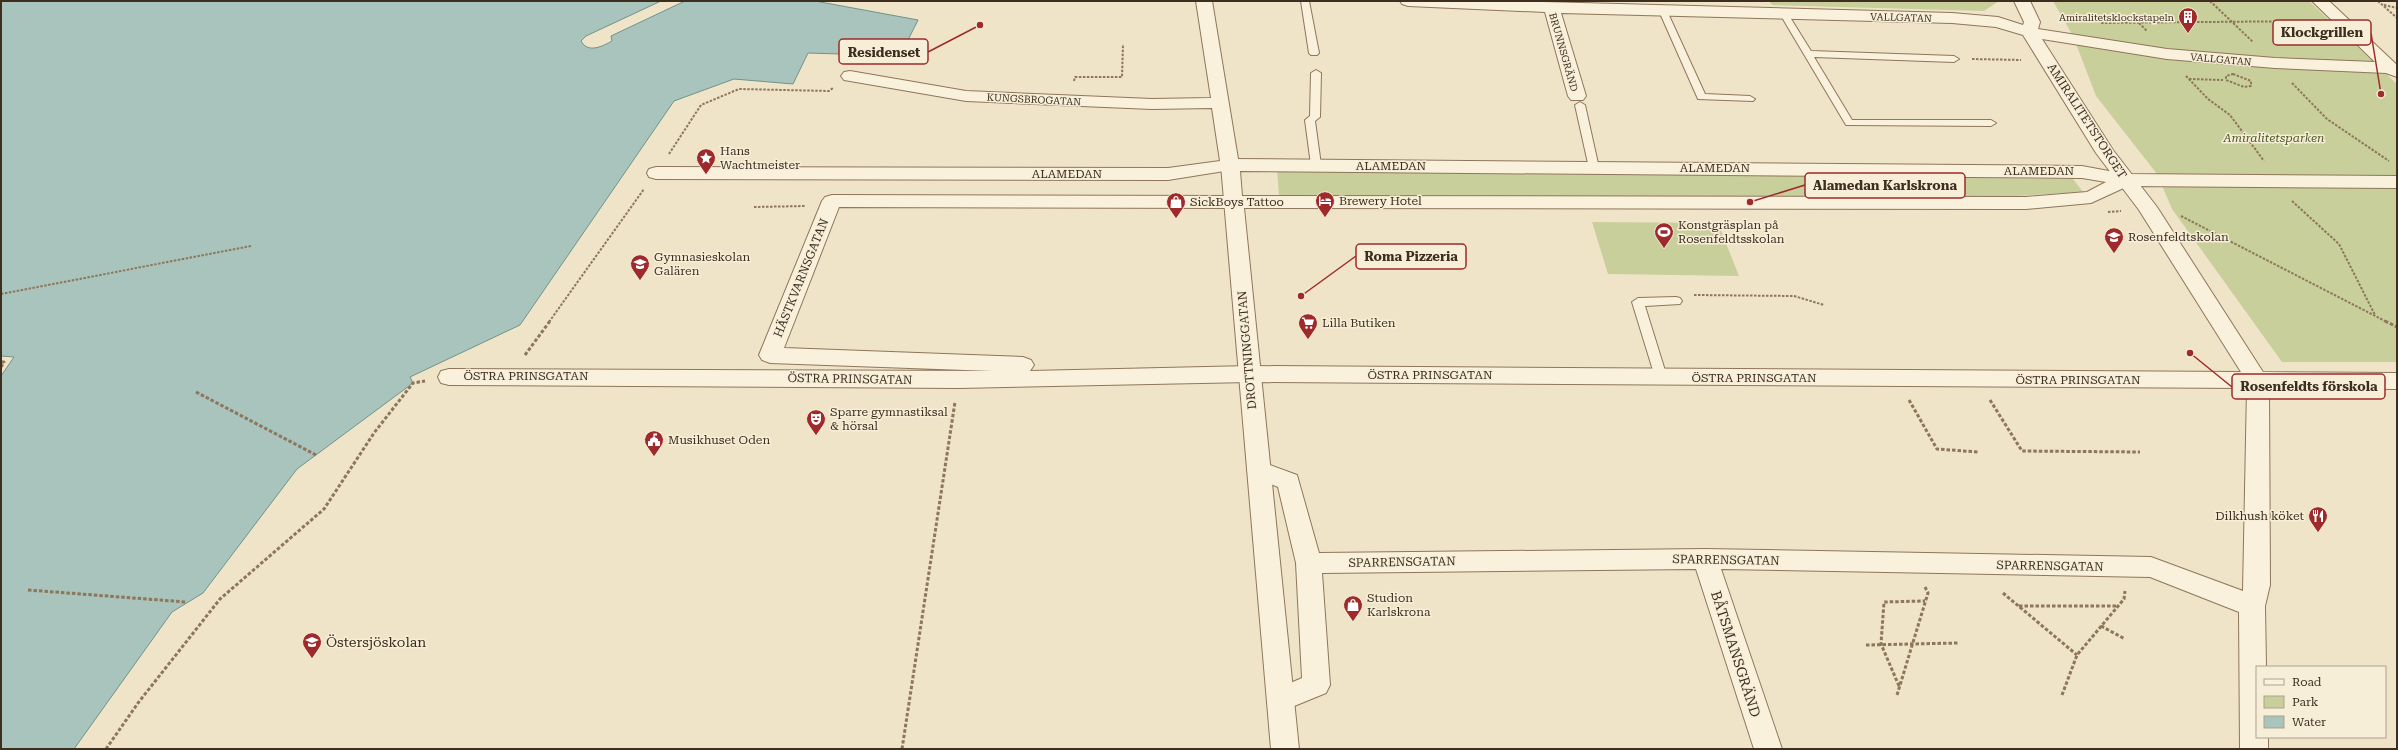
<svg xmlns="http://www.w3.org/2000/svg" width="2398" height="750" font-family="'Roboto Serif',serif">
<rect width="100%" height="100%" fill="#f0e4c8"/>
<path fill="#c9cf9b" d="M 1769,1 L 1999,1 L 1984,11 L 1772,5 Z
M 2053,1 L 2309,1 L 2397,84 L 2397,362 L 2282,362 L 2172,209 L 2157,174 L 2096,96 L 2073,36 Z
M 1277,171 L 2073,179 L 2083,192 L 1985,198 L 1279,195 Z
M 1592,222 L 1718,223 L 1739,276 L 1608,274 Z"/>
<path fill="#a9c4bc" stroke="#6f938a" d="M 1,1 L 661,1 L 586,36 L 581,41 C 588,54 603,46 612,41 L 611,36 L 685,1 L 815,1 L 918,20 L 900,56 L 808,53 L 793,84 L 734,79 L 674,101 L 520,325 L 410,377 L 413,383 L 297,469 L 203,593 L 172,612 L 74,749 L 1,749 L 1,376 L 14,357 L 1,356 Z"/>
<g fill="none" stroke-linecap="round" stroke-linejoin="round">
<g stroke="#8d765c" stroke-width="2">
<path id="service" d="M 1301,1 L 1309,1 L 1319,53 L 1317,55 L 1311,55 L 1309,53 Z
M 1663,8 L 1667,11 L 1705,94 L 1750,96 L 1755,99 L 1753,101 L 1698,99 L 1659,11 Z
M 1784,11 L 1788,14 L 1811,51 L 1954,56 L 1959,59 L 1954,62 L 1814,57 L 1852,120 L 1991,120 L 1996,123 L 1991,126 L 1846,125 L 1780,14 Z
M 1316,70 L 1321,73 L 1320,117 L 1315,121 L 1321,165 L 1316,168 L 1311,165 L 1305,120 L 1310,116 L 1311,73 Z
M 1580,102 L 1585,105 L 1599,168 L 1594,171 L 1589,168 L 1575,105 Z
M 1676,297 L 1680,298 L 1682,301 L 1680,304 L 1645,306 L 1667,377 L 1661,381 L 1655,377 L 1632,302 L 1638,298 Z"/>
</g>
<g stroke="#8d765c" stroke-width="2">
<path id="minor" d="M 1196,1 L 1212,1 L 1239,165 L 1237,169 L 1168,180 L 656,179 L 649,177 L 647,173 L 649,169 L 656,167 L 1168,168 L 1220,161 L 1212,108 L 1152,109 L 966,101 L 850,81 L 844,80 L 841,76 L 844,72 L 850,71 L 966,91 L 1152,99 L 1211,98 Z
M 1400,1 L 1506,1 L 1952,13 L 1998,17 L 2023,25 L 2024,22 L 2014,1 L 2030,1 L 2040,22 L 2038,29 L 2167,49 L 2275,58 L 2375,62 L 2312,1 L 2329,1 L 2397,65 L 2397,77 L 2386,73 L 2275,68 L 2167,59 L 2042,39 L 2113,150 L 2157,207 L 2263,372 L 2397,373 L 2397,389 L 2269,388 L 2270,585 L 2265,606 L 2266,667 L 2257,667 L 2257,737 L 2268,737 L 2268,749 L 2240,749 L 2239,612 L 2150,577 L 1721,569 L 1782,749 L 1754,749 L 1696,569 L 1322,573 L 1330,685 L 1326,693 L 1282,711 L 1272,707 L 1268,699 L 1272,691 L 1302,678 L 1296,563 L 1278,487 L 1251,476 L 1247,470 L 1251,464 L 1259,461 L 1297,475 L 1319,553 L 1705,549 L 2151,557 L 2243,591 L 2247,388 L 1250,382 L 959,388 L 449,385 L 441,383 L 438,377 L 441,371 L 449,369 L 993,371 L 770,363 L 762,360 L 759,355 L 822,201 L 825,197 L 832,195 L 1233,196 L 1240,198 L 1243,202 L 1240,206 L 1233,208 L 839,207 L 784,348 L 1023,357 L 1031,360 L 1034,365 L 1030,371 L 1250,366 L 2241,372 L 2139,210 L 2096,153 L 2023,35 L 1996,27 L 1952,23 L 1561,13 L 1586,96 L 1583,100 L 1571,100 L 1568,96 L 1545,12 L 1408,6 L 1402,4 Z"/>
</g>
<g stroke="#8d765c" stroke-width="2">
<path id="tertiary" d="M 1230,159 L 2082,166 L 2125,174 L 2397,176 L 2397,188 L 2128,186 L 2091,203 L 2026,209 L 1244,208 L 1299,749 L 1271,749 L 1221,165 L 1223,161 ZM 1240,171 L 2082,178 L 2106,182 L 2087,192 L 2026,197 L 1242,196 Z"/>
</g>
<path stroke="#8d765c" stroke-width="2" stroke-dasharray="2.5 1.5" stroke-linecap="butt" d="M 2210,1 L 2253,42
M 2378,1 L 2397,18
M 2384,5 L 2397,8
M 2101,23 L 2312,21
M 2139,23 L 2147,31
M 1972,59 L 2021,60
M 2233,74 L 2251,81 L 2251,86 L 2244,87 L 2226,80 L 2226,76 Z
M 2186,76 L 2208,99 L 2230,115 L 2264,161
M 2189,79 L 2223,80
M 1074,81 L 1075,77 L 1122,77 L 1123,44
M 2292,83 L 2327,119 L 2389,161
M 669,154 L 701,105 L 739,89 L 829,91 L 833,88
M 2292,201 L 2339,244 L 2375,315
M 754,207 L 806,206
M 2108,212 L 2121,211
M 2181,216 L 2387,322
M 1,294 L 251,246
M 1694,295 L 1794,296 L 1824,305
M 549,322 L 644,189"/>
<path stroke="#8d765c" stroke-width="3" stroke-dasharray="3.5 2" stroke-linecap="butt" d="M 2385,321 L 2397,327
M 525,355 L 550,321
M 1,362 L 4,362 L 1,367
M 196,392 L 316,455
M 1909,400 L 1937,449 L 1978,452
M 1990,400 L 2022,451 L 2140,452
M 28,590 L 186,602
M 2003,593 L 2077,655
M 2019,606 L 2117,606
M 2101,626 L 2125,639
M 1866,645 L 1958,643
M 1899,686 L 1881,644 L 1884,602 L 1925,601
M 1897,695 L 1928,593 L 1925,587
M 2062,695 L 2077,655 L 2124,599 L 2125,591
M 106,749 L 138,703 L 220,599 L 324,509 L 374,433 L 413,383 L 425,381
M 902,749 L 955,402"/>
<use href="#service" fill="#faf1dc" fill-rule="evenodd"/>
<use href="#minor" fill="#faf1dc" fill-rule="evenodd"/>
<use href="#tertiary" fill="#faf1dc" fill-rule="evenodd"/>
</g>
<defs>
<g id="building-pin" transform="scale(1)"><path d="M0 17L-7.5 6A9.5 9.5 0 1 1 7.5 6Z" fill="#9e2a2b" stroke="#f7eed8"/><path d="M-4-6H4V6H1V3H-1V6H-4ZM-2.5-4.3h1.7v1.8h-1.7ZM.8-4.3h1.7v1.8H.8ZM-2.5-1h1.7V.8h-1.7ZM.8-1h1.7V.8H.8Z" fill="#fff"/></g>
<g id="sight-pin" transform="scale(1)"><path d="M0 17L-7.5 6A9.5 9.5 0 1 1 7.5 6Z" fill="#9e2a2b" stroke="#f7eed8"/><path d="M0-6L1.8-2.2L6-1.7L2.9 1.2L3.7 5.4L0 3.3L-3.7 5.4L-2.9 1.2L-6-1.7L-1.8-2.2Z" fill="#fff"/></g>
<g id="hotel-pin" transform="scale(1)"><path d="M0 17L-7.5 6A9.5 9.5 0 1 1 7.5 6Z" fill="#9e2a2b" stroke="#f7eed8"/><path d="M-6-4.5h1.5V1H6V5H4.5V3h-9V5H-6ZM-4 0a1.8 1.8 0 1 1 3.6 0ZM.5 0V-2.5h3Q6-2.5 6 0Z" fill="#fff"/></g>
<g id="shop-pin" transform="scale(1)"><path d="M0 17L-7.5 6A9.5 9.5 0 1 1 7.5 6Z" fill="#9e2a2b" stroke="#f7eed8"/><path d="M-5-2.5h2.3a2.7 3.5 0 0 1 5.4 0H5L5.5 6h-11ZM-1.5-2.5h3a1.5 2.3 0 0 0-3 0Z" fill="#fff"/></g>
<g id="stadium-pin" transform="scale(1)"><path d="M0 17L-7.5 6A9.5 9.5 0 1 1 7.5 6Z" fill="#9e2a2b" stroke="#f7eed8"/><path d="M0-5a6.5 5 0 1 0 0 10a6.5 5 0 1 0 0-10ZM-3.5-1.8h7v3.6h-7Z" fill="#fff"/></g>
<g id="school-pin" transform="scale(1)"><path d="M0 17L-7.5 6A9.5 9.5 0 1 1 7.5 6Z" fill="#9e2a2b" stroke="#f7eed8"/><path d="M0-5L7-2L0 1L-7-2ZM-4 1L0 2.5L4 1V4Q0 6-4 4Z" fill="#fff"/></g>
<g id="supermarket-pin" transform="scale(1)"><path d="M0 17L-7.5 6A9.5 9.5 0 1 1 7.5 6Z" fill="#9e2a2b" stroke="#f7eed8"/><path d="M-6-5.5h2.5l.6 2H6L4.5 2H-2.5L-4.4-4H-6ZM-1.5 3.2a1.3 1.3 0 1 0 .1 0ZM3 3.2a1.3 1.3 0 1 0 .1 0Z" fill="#fff"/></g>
<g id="theatre-pin" transform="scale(1)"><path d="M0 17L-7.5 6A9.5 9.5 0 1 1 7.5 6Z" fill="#9e2a2b" stroke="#f7eed8"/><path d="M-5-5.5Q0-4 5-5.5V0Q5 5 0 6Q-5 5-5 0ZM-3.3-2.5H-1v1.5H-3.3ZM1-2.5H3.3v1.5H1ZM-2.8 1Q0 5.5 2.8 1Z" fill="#fff"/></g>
<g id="civic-pin" transform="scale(1)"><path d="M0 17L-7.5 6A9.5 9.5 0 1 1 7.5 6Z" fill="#9e2a2b" stroke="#f7eed8"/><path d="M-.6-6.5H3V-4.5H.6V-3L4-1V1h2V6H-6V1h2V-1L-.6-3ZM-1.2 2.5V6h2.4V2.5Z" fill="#fff"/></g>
<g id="restaurant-pin" transform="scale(1)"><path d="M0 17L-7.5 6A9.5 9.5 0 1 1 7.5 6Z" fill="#9e2a2b" stroke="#f7eed8"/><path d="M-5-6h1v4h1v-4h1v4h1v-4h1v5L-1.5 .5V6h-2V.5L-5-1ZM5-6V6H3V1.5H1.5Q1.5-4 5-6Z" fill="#fff"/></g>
</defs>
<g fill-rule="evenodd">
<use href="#building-pin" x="2188" y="17"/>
<use href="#sight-pin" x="706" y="158"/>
<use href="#hotel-pin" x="1325" y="201"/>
<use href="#shop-pin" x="1176" y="202"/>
<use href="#stadium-pin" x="1664" y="232"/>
<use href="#school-pin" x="2114" y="237"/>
<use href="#school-pin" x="640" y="264"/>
<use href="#supermarket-pin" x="1308" y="323"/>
<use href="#theatre-pin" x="816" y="419"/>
<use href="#civic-pin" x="654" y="440"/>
<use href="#restaurant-pin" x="2318" y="516"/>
<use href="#shop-pin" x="1353" y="605"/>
<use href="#school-pin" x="312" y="642"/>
</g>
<g text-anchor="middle" stroke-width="3" stroke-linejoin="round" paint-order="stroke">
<g font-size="10" fill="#3d2e20" stroke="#f7eed8">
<text transform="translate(1901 17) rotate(2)" y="4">VALLGATAN</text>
<text transform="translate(1564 52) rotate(74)" y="4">BRUNNSGRÄND</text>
<text transform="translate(2221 59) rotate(5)" y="4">VALLGATAN</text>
<text transform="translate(1034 99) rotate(3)" y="4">KUNGSBROGATAN</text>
</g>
<g font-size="10" fill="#3d2e20" stroke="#f7eed8" text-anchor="end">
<text x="2174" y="21">Amiralitetsklockstapeln</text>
</g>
<g font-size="12" fill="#3d2e20" stroke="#f7eed8">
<text transform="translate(2087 121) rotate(57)" y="4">AMIRALITETSTORGET</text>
<text x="1391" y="170">ALAMEDAN</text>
<text x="1715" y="172">ALAMEDAN</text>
<text x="2039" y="175">ALAMEDAN</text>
<text x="1067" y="178">ALAMEDAN</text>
<text transform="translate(801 278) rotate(-68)" y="4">HÄSTKVARNSGATAN</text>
<text transform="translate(1247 350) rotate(-95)" y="4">DROTTNINGGATAN</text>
<text x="1430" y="379">ÖSTRA PRINSGATAN</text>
<text x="526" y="380">ÖSTRA PRINSGATAN</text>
<text x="1754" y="382">ÖSTRA PRINSGATAN</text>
<text transform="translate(850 379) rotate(1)" y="4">ÖSTRA PRINSGATAN</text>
<text x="2078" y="384">ÖSTRA PRINSGATAN</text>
<text transform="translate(1726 560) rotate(1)" y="4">SPARRENSGATAN</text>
<text transform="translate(1402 562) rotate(-1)" y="4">SPARRENSGATAN</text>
<text transform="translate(2050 566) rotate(1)" y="4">SPARRENSGATAN</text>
</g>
<g font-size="12" font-style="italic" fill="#4d5a26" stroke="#f7eed8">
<text x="2274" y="142">Amiralitetsparken</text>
</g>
<g font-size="12" fill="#3d2e20" stroke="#f7eed8" text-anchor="start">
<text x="720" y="155">Hans<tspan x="720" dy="14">Wachtmeister</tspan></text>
<text x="1339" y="205">Brewery Hotel</text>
<text x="1190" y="206">SickBoys Tattoo</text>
<text x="1678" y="229">Konstgräsplan på<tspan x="1678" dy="14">Rosenfeldtsskolan</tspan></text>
<text x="2128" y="241">Rosenfeldtskolan</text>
<text x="654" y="261">Gymnasieskolan<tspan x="654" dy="14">Galären</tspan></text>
<text x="1322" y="327">Lilla Butiken</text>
<text x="830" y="416">Sparre gymnastiksal<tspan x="830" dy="14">&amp; hörsal</tspan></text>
<text x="668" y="444">Musikhuset Oden</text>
<text x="2304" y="520" text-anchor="end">Dilkhush köket</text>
<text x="1367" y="602">Studion<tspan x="1367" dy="14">Karlskrona</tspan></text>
</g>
<g font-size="14" fill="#3d2e20" stroke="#f7eed8" text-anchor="start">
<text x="326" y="647">Östersjöskolan</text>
</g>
<g font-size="14" fill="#3d2e20" stroke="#f7eed8">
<text transform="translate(1736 654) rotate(72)" y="5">BÅTSMANSGRÄND</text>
</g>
</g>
<path fill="none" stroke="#9e2a2b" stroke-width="1.5" d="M2381 94L2371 33M980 25L928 52M1750 202L1805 185M1301 296L1356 256M2190 353L2232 387"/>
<g fill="#9e2a2b" stroke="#f7eed8" stroke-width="1.5">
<circle cx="2381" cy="94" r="4"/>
<circle cx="980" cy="25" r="4"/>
<circle cx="1750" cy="202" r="4"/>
<circle cx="1301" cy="296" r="4"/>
<circle cx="2190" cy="353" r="4"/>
</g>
<g fill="#f7eed8" stroke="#9e2a2b" stroke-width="1.5">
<rect x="2273" y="20" width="98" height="25" rx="4"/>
<rect x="839" y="39" width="89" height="25" rx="4"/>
<rect x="1805" y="173" width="160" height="25" rx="4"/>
<rect x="1356" y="244" width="110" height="25" rx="4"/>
<rect x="2232" y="374" width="153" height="25" rx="4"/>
</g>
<g font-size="13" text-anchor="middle" font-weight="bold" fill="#3d2e20">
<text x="2322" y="37">Klockgrillen</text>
<text x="884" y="57">Residenset</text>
<text x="1885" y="190">Alamedan Karlskrona</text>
<text x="1411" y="261">Roma Pizzeria</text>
<text x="2309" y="391">Rosenfeldts förskola</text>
</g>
<rect width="2398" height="750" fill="none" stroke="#3d2e20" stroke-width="4"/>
<rect x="2256" y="666" width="130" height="72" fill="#f7eed8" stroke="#ada18e"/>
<rect x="2264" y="679" width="20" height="6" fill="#faf1dc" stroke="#ada18e"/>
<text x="2292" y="686" font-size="12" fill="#3d2e20">Road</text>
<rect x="2264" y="696" width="20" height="12" fill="#c9cf9b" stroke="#ada18e"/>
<text x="2292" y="706" font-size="12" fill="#3d2e20">Park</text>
<rect x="2264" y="716" width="20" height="12" fill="#a9c4bc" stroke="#ada18e"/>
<text x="2292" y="726" font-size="12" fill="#3d2e20">Water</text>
</svg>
